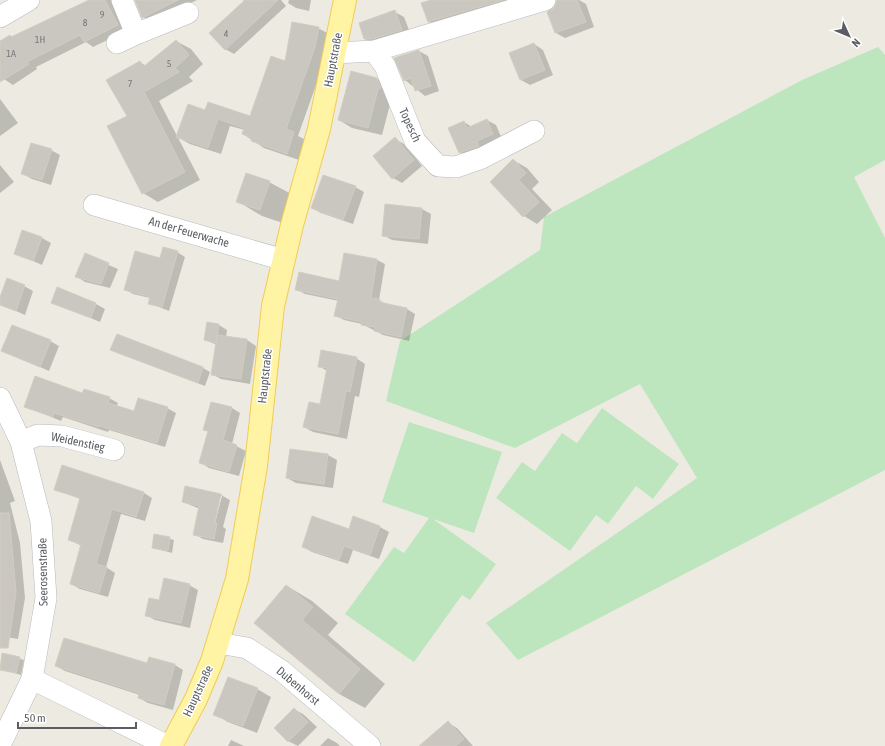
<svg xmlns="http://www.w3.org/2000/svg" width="885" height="746" font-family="'Asap Condensed',sans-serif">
<rect width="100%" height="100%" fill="#edebe1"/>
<path fill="#bde5be" d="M 878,47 L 885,55 L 885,160 L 854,177 L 885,238 L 885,470 L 518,660 L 486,623 L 697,478 L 640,384 L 515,448 L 386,401 L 400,341 L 540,250 L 544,217 L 802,80 Z
M 602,408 L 679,464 L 653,499 L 636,486 L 608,524 L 596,515 L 570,551 L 496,498 L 522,462 L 535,471 L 562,433 L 577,443 Z
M 409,422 L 502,452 L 474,533 L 433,519 L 496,564 L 470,600 L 462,595 L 414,662 L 345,614 L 394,547 L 404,553 L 429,518 L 382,502 Z"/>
<path fill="#0003" fill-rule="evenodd" d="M 91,0 L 111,0 L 126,31 L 93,47 L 86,42 L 36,67 L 37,69 L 13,85 L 4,79 L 0,73 L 0,43 L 10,36 L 12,37 Z
M 135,0 L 197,0 L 152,22 L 143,17 Z
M 243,0 L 281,0 L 286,6 L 234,54 L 225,49 L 245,2 Z
M 289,0 L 311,0 L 309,11 L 296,8 L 288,3 Z
M 434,0 L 521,0 L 438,27 L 429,22 Z
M 558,0 L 579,0 L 586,4 L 594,27 L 565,38 L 556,33 L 555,9 Z
M 395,12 L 404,17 L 411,35 L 374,44 L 365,39 Z
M 318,28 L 331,35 L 327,54 L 298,136 L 306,140 L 299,160 L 264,148 L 243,134 L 245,130 L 230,126 L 221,154 L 190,144 L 177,137 L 206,111 L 251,117 L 285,62 Z
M 176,41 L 191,49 L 203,64 L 189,77 L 193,81 L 159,101 L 200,180 L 158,202 L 143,193 L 128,117 L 140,62 L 146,66 Z
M 534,44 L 543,50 L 553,75 L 530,85 L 521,80 Z
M 419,51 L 428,56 L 439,91 L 425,96 L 405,80 Z
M 376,78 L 390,87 L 392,97 L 382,135 L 352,128 L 339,120 Z
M 0,99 L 18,123 L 0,136 Z
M 487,120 L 496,125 L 502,139 L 469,158 L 460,152 L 464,122 L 472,127 Z
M 395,139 L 404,144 L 422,166 L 402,183 L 393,178 Z
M 51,150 L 60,155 L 51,185 L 32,179 L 23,174 Z
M 513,160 L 527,168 L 539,182 L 532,189 L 552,210 L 537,224 L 524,216 Z
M 0,165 L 14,182 L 0,193 Z
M 269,182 L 295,196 L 286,224 L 262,216 L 237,201 Z
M 355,187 L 364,192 L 353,224 L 321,213 L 312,208 Z
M 386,205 L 422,209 L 431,214 L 428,244 L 392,240 L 383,235 Z
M 42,238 L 51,243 L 42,265 L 15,253 Z
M 177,252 L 185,257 L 169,311 L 149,303 L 150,298 L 133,294 L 126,290 L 161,259 Z
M 344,254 L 377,260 L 385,264 L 379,300 L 387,305 L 407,309 L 415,314 L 409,341 L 383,335 L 362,324 L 344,320 L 336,316 L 339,301 L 305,294 L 296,289 L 339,282 Z
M 85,255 L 118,269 L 110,288 L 85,282 L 76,276 Z
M 24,286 L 33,291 L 25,315 L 0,304 L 0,300 Z
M 52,302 L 96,304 L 105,309 L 100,322 Z
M 219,325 L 227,330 L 226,337 L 247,340 L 256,346 L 250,384 L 221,379 L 212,374 L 217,345 L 205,340 Z
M 117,336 L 203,368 L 210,372 L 205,386 L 118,353 L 111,349 Z
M 50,341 L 59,346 L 49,371 L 3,351 Z
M 356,358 L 365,364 L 359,397 L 355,396 L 347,439 L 313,432 L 304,427 L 321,405 L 327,371 L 319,366 Z
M 83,394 L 109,398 L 118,403 L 116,407 L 135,412 L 167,408 L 176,413 L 165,447 L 109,430 L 108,432 L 63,417 L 61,421 L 25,406 Z
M 232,408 L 240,413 L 232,444 L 246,451 L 239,476 L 209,468 L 200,462 L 209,432 L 204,429 Z
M 328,455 L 337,460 L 333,488 L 296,483 L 287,478 Z
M 0,460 L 15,501 L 10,503 L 20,543 L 25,598 L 18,639 L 0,636 Z
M 186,487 L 221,495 L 230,500 L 223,527 L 226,529 L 223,543 L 203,539 L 194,534 L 200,509 L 183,502 ZM 220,496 L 222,496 L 214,527 L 212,527 Z
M 56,489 L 144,493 L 152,498 L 145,521 L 121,514 L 106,567 L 115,573 L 108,597 L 80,589 L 71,584 L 82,546 L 69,540 L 80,499 Z
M 380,527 L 389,532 L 379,559 L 353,550 L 348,564 L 312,552 L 303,547 L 350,530 Z
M 155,535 L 174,540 L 172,553 L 153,548 Z
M 189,585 L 198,590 L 190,628 L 155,620 L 146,615 L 160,601 Z
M 287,586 L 312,601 L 338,623 L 328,635 L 385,684 L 365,708 L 339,694 L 256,623 Z
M 2,654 L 24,660 L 21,675 L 0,669 Z
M 148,664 L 175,665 L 183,670 L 173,710 L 148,703 L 139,698 L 140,695 L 65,671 L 56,666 Z
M 228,678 L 257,689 L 271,697 L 257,733 L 228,722 L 214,714 Z
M 294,709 L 303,714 L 317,727 L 298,746 L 288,741 Z
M 448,723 L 457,728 L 473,746 L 428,746 Z
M 328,738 L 337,743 L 340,746 L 320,746 Z
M 231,740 L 244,746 L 228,746 Z"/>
<path fill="#cac7c1" stroke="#d2cdc0" d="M 89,0 L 105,0 L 118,25 L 84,42 L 80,35 L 27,62 L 29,64 L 0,82 L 0,41 L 10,35 L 11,37 Z
M 135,0 L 178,0 L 142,18 Z
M 245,0 L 278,0 L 225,50 L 209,33 Z
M 431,0 L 503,0 L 428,22 L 421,3 Z
M 557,0 L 577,0 L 586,22 L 555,33 L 547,12 L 554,8 Z
M 395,10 L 402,30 L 372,39 L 364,39 L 359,23 Z
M 292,22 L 319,27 L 315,47 L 286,129 L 294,132 L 287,154 L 251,141 L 252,138 L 242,134 L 244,128 L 218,119 L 208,148 L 176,137 L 188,104 L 205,110 L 208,102 L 250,116 L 271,56 L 285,61 Z
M 176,40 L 189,55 L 175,68 L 179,72 L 144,92 L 185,172 L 142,194 L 107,126 L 127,116 L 106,80 L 140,61 L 143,67 Z
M 534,43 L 545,70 L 520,80 L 509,53 Z
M 419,50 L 431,86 L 415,91 L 411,78 L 404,81 L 394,58 Z
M 351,71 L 377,78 L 381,88 L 378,89 L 368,128 L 338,120 Z
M 487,119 L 493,134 L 477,141 L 479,146 L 459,153 L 448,128 L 464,121 L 467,128 Z
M 395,137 L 414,160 L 392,179 L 373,156 Z
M 31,143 L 52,149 L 42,180 L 21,174 Z
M 513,159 L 526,173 L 519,180 L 539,202 L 523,217 L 490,182 Z
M 246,173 L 270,181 L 260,210 L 236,202 Z
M 323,175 L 356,186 L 343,220 L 311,208 Z
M 385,204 L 422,208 L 419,239 L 382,236 Z
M 22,230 L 42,237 L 33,261 L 14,254 Z
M 163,247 L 178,251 L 162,307 L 148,304 L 150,297 L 124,290 L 135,251 L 160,258 Z
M 85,253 L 109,263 L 101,284 L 75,277 Z
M 344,253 L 377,259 L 371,298 L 380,299 L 379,302 L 407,308 L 401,337 L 374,331 L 375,327 L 361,325 L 362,322 L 334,316 L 338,299 L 295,290 L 299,272 L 339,281 Z
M 7,278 L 25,285 L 16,311 L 0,305 L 0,297 Z
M 57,287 L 96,303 L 91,318 L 51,303 Z
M 207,322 L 219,324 L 216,343 L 204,340 Z
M 12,325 L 51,340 L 40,367 L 1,351 Z
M 117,334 L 203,367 L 198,383 L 110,350 Z
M 217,335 L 247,339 L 241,379 L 211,375 Z
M 321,350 L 357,357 L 350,392 L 346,391 L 338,434 L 303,427 L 309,402 L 320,404 L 327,368 L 318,367 Z
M 35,376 L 82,393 L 84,389 L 110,397 L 108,403 L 134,411 L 138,398 L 168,407 L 157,443 L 100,426 L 99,427 L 54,413 L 53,417 L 24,407 Z
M 211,402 L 232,407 L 223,440 L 237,445 L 229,472 L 199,463 L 208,431 L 203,430 Z
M 290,449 L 328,454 L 324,484 L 286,478 Z
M 62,465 L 144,492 L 136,517 L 112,509 L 96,564 L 107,567 L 99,593 L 70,584 L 81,544 L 68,540 L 80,498 L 54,490 Z
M 185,486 L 221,494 L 215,522 L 217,523 L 214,539 L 193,535 L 199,506 L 182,502 Z
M 0,513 L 9,513 L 16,592 L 8,648 L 0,648 Z
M 312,516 L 349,529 L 353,516 L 380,526 L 370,555 L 344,546 L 339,560 L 302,547 Z
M 154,534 L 170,537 L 168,551 L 152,548 Z
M 164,578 L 190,584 L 181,623 L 145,616 L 149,598 L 159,600 Z
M 286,585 L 313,607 L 302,620 L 360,669 L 339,694 L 254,623 Z
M 64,638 L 147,663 L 149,657 L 175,664 L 164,705 L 138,698 L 139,693 L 55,666 Z
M 2,653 L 20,657 L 16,673 L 0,670 Z
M 228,677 L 258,688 L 243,726 L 213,715 Z
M 294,708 L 308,722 L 288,742 L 274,728 Z
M 448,721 L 464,739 L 455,746 L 419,746 Z"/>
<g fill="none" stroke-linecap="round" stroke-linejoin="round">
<g stroke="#b7b9be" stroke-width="22">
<path id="minor" d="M 122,0 L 136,34 L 188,13
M 0,17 L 29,0
M 117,43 L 136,34
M 374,51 L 545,0
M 335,53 L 374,51 L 385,66 L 415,141 L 438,166 L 456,167 L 482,158 L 534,131
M 94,205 L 284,260
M 0,398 L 21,442 L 41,521 L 46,598 L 32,679 L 0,745
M 21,442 L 38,435 L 62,436 L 114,450
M 218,643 L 247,648 L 282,671 L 370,746
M 32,679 L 168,746"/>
</g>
<g stroke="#f2ca56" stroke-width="24">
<path id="major" d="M 171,746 L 196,699 L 212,661 L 237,579 L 256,466 L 273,306 L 292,225 L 319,129 L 345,0"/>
</g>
<use href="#minor" stroke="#fff" stroke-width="21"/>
<use href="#major" stroke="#fff3a4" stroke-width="22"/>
</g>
<g text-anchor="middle" stroke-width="3" stroke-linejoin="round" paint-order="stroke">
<g font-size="10" fill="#76787a">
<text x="102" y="18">9</text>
<text x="85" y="26">8</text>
<text x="226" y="37">4</text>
<text x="40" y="43">1H</text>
<text x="11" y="57">1A</text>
<text x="169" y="67">5</text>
<text x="130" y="87">7</text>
</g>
<g font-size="12" fill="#5a5e63" stroke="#fff">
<text transform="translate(333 60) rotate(-79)" y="4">Hauptstraße</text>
<text transform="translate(410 125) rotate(65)" y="4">Topesch</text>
<text transform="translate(189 232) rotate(16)" y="4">An der Feuerwache</text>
<text transform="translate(265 376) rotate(-84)" y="4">Hauptstraße</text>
<text transform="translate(78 442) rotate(12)" y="4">Weidenstieg</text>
<text transform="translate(43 572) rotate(-91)" y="4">Seerosenstraße</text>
<text transform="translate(298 686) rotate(40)" y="4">Dubenhorst</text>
<text transform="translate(198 691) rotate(-65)" y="4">Hauptstraße</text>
</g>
</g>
<g transform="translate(849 36) rotate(134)" stroke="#ffffff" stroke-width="3" paint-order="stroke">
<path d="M0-3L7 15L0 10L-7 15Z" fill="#5a5e63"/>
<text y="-6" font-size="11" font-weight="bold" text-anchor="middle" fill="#5a5e63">N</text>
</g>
<path d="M18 722v6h118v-6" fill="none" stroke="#5a5e63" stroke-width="2"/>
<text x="24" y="722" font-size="12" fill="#5a5e63" stroke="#ffffff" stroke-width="3" paint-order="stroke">50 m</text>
</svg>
